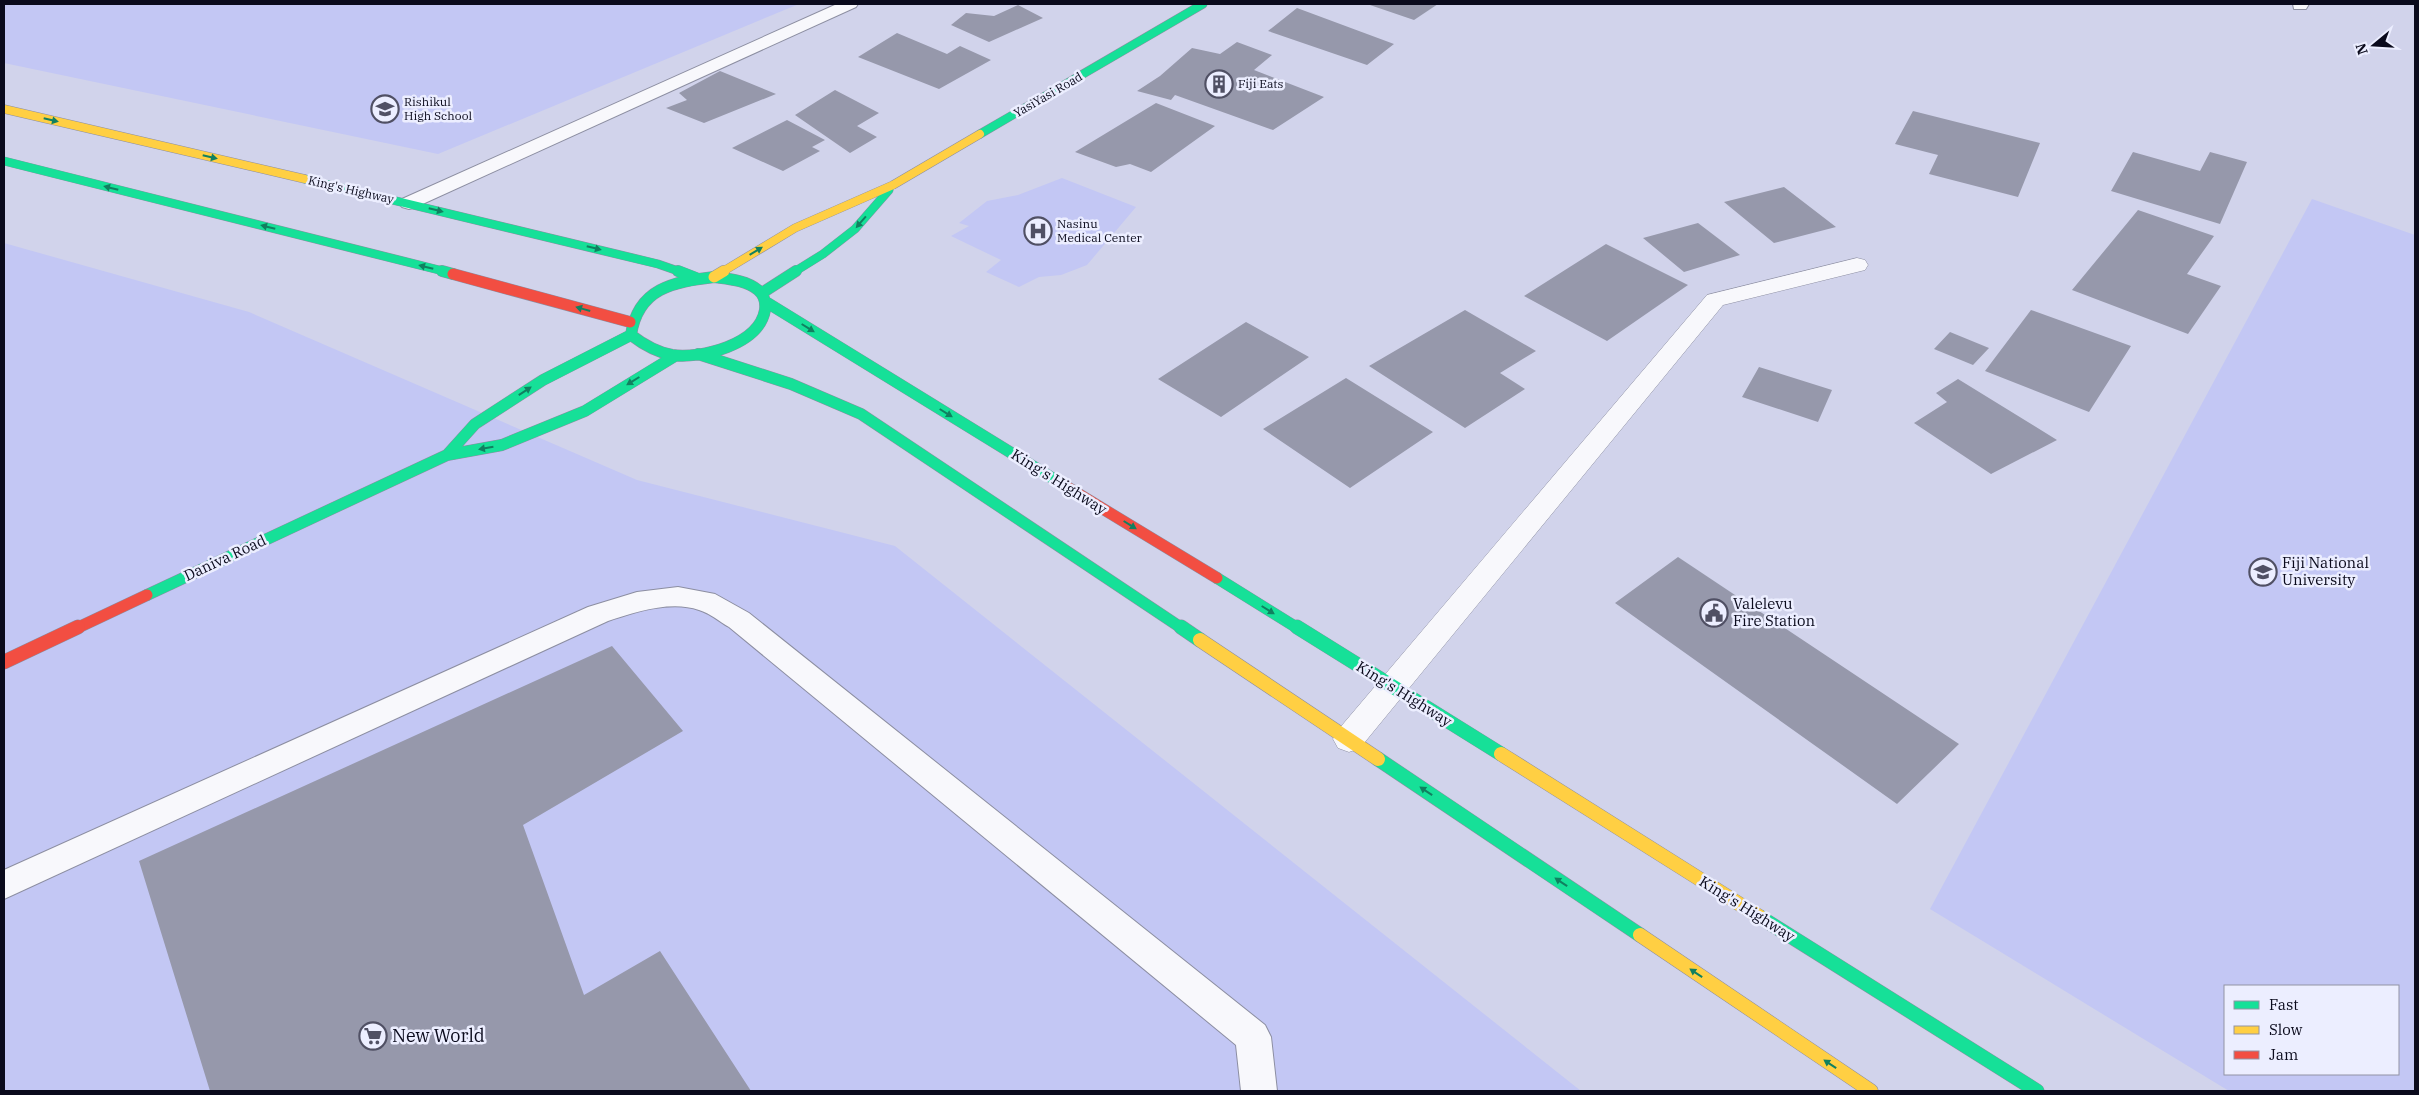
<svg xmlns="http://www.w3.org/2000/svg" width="2419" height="1095" font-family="'IBM Plex Serif',serif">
<rect width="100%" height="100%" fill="#d1d3eb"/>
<path fill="#c3c7f4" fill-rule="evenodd" d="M 4,4 L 799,4 L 438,154 L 4,63 Z
M 1062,178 L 1136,207 L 1087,265 L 1061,275 L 1039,277 L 1019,287 L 986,272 L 1001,260 L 951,236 L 969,226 L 959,223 L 987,201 L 1018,195 Z
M 2312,199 L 2415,235 L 2415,1091 L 2229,1091 L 1930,909 ZM 2225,986 L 2398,986 L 2398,1074 L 2225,1074 Z
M 4,243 L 249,312 L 637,480 L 895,546 L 1581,1091 L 4,1091 Z"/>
<path fill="#9698ab" d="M 1367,4 L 1438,4 L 1414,20 Z
M 1018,5 L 1043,18 L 989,42 L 951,25 L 966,13 L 994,16 Z
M 1297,8 L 1394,44 L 1367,65 L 1268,31 Z
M 897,33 L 947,54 L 960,46 L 991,60 L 939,89 L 858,57 Z
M 1237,42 L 1272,55 L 1254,70 L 1324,97 L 1273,130 L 1175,95 L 1171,100 L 1137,91 L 1160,76 L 1192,48 L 1220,54 Z
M 720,71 L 776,94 L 704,123 L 666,108 L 687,100 L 679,93 Z
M 835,90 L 879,113 L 857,126 L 877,137 L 850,153 L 795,115 Z
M 1156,103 L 1215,126 L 1151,172 L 1130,164 L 1116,167 L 1075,152 Z
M 1913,111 L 2040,143 L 2018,197 L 1929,174 L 1938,155 L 1895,144 Z
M 787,120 L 825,140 L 812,147 L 820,151 L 783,171 L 732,148 Z
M 2133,152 L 2200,171 L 2210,152 L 2247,162 L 2220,224 L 2111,191 Z
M 1784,187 L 1836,227 L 1774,243 L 1724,202 Z
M 2138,210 L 2214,236 L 2187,274 L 2221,286 L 2188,334 L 2072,290 Z
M 1698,223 L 1740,255 L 1684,272 L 1643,238 Z
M 1606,244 L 1688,285 L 1607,341 L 1524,296 Z
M 1465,310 L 1536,351 L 1500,373 L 1525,389 L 1465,428 L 1369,366 Z
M 2031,310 L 2131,346 L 2089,412 L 1985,371 Z
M 1246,322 L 1309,357 L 1221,417 L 1158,379 Z
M 1950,332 L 1989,348 L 1973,365 L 1934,349 Z
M 1759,367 L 1832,390 L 1818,422 L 1742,397 Z
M 1346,378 L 1433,432 L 1350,488 L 1263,429 Z
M 1958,379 L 2057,440 L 1991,474 L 1914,423 L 1947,402 L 1936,393 Z
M 1678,557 L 1959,744 L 1897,804 L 1615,603 Z
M 612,646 L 683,731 L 523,825 L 584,995 L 660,951 L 751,1091 L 210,1091 L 139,861 Z"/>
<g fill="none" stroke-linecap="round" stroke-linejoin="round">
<g stroke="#8c8ea1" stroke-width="2">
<path id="lane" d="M 837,4 L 858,4 L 856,7 L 416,207 L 409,209 L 402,207 L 399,203 L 402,199 Z
M 2293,4 L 2309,4 L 2306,9 L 2294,9 Z
M 678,587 L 715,594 L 749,613 L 1265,1025 L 1271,1037 L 1277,1091 L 1241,1091 L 1236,1045 L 729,627 C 720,622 710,613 699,610 C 671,600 635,612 608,621 L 4,899 L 4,870 L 588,607 L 637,592 Z"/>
</g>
<g stroke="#8c8ea1" stroke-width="1">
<path id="street" d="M 1857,258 L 1865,260 L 1868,265 L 1865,270 L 1723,305 L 1360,748 L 1349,752 L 1338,748 L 1333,739 L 1338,730 L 1707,295 Z"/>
</g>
<g stroke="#8c8ea1" stroke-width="9">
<path id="fast-far2" d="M 980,134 L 1203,4
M 4,161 L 447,272
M 305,179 L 658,264 L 681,272
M 794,272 L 823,254 L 855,229 L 889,190"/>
</g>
<g stroke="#8c8ea1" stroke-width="12">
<path id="fast-far1" d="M 442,271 L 453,274
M 678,271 L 696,278
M 714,277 C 728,279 746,280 758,290 C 764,295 766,302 765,310 C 759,345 701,359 672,355 C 656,352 644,345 631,335 C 638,288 673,282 714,277 Z
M 762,293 L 796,271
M 766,302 L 1062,484
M 698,354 L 791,384 L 861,414 L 1183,629
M 447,455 L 475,424 L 543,380 L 631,335
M 1217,578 L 1299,629
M 147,595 L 447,455 L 502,445 L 585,411 L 675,356"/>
</g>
<g stroke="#8c8ea1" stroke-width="15">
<path id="fast" d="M 1181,627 L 1200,640
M 1297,627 L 1501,754
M 1378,759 L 1640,935
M 1760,917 L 2037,1091"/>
</g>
<g stroke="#8c8ea1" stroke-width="9">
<path id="slow-far2" d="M 4,109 L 305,179
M 722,272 L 795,228 L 893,185 L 980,134"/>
</g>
<g stroke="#8c8ea1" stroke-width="12">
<path id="slow-far1" d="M 714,277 L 724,271"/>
</g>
<g stroke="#8c8ea1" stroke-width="15">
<path id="slow" d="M 1200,640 L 1378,759
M 1501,754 L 1760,917
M 1640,935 L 1871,1091"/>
</g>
<g stroke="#8c8ea1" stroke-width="12">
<path id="jam-far1" d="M 453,274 L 630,322
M 1062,484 L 1217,578
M 75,629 L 147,595"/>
</g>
<g stroke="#8c8ea1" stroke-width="15">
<path id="jam" d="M 4,662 L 78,627"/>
</g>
<use href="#lane" fill="#f8f8fc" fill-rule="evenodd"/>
<use href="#street" fill="#f8f8fc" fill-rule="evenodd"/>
<use href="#fast-far2" stroke="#16e098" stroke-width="8"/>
<use href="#fast-far1" stroke="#16e098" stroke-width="11"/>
<use href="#fast" stroke="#16e098" stroke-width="14"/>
<use href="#slow-far2" stroke="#ffcf43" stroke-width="8"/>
<use href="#slow-far1" stroke="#ffcf43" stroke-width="11"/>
<use href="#slow" stroke="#ffcf43" stroke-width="14"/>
<use href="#jam-far1" stroke="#f24e42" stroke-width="11"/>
<use href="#jam" stroke="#f24e42" stroke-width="14"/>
</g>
<defs><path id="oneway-solid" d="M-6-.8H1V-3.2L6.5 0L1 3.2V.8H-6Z" transform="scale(1.25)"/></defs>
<g fill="#118060">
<use href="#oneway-solid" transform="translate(51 120) rotate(13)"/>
<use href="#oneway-solid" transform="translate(210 157) rotate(13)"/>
<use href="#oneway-solid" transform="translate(111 188) rotate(-166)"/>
<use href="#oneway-solid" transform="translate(436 210) rotate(14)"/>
<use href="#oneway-solid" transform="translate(861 222) rotate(131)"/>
<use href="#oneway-solid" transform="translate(268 227) rotate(-166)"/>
<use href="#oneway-solid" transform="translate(594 248) rotate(14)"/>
<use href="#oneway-solid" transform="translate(756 251) rotate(-31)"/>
<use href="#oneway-solid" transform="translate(426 267) rotate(-166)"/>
<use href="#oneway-solid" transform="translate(583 309) rotate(-164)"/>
<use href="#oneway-solid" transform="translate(808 328) rotate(32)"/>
<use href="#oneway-solid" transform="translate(633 381) rotate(148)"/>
<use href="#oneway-solid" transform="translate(525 391) rotate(-33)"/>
<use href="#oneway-solid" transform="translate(946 413) rotate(32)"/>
<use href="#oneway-solid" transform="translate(486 448) rotate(170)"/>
<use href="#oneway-solid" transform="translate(1130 525) rotate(32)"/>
<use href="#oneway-solid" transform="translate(1268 610) rotate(32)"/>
<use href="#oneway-solid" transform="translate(1426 791) rotate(-146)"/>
<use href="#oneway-solid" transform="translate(1561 882) rotate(-146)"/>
<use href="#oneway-solid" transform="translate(1696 973) rotate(-146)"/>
<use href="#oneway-solid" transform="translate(1830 1064) rotate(-146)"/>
</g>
<defs>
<g id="building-ring" transform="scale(1.4375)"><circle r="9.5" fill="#eceeff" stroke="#505064" stroke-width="1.5"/><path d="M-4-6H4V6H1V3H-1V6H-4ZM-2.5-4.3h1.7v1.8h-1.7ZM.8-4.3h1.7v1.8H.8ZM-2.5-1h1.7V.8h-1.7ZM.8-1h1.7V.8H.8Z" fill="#505064"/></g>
<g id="school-ring" transform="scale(1.4375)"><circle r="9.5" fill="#eceeff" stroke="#505064" stroke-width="1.5"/><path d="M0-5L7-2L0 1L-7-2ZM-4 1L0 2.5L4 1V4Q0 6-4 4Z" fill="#505064"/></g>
<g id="hospital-ring" transform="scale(1.4375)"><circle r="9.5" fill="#eceeff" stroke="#505064" stroke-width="1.5"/><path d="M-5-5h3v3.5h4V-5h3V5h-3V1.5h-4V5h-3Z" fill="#505064"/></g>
<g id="university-ring" transform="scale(1.4375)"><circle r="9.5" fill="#eceeff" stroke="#505064" stroke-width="1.5"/><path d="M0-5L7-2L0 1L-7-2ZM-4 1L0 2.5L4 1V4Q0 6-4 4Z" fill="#505064"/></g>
<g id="civic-ring" transform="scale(1.4375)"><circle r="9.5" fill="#eceeff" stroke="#505064" stroke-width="1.5"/><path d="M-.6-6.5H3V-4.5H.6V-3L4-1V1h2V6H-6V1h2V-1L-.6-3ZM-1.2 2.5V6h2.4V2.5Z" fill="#505064"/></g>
<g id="supermarket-ring" transform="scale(1.4375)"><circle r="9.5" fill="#eceeff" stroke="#505064" stroke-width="1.5"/><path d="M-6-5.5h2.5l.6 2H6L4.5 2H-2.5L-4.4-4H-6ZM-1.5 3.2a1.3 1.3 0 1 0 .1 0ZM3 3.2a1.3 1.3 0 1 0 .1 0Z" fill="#505064"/></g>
</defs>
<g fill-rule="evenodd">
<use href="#building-ring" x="1219" y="84"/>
<use href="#school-ring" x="385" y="109"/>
<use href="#hospital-ring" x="1038" y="231"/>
<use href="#university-ring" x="2263" y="572"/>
<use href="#civic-ring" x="1714" y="613"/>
<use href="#supermarket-ring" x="373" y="1036"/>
</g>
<g text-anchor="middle" stroke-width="5" stroke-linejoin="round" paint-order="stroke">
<g font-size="12" fill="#0a0a1c" stroke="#eceeff" text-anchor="start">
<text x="1238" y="88">Fiji Eats</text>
<text x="404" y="106">Rishikul<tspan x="404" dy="14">High School</tspan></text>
<text x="1057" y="228">Nasinu<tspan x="1057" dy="14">Medical Center</tspan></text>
</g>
<g font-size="12" fill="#0a0a1c" stroke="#eceeff">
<text transform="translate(1048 95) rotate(-30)" y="4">YasiYasi Road</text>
<text transform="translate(351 190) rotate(13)" y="4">King's Highway</text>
</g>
<g font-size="15" fill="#0a0a1c" stroke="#eceeff">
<text transform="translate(1059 482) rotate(32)" y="5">King's Highway</text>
<text transform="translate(225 558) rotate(-25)" y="5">Daniva Road</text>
<text transform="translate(1404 694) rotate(32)" y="5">King's Highway</text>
<text transform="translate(1747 909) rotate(32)" y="5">King's Highway</text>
</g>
<g font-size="15" fill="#0a0a1c" stroke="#eceeff" text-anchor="start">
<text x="2282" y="568">Fiji National<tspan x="2282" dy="17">University</tspan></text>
<text x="1733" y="609">Valelevu<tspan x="1733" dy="17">Fire Station</tspan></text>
</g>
<g font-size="18" fill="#0a0a1c" stroke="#eceeff" text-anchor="start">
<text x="392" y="1042">New World</text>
</g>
</g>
<rect width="2419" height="1095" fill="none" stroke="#0a0a1c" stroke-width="10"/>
<rect x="2224" y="985" width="175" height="90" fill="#eceeff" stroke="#9293a4"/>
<rect x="2234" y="1001" width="25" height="8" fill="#16e098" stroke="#9293a4"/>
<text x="2269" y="1010" font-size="15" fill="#0a0a1c">Fast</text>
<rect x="2234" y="1026" width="25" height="8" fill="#ffcf43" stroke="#9293a4"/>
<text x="2269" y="1035" font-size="15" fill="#0a0a1c">Slow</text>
<rect x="2234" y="1051" width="25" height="8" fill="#f24e42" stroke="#9293a4"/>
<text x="2269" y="1060" font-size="15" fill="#0a0a1c">Jam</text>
<g transform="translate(2374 45) rotate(252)" stroke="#eceeff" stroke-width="4" paint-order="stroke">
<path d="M0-4L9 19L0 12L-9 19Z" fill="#0a0a1c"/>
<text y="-8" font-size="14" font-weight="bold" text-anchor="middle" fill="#0a0a1c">N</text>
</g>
</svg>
